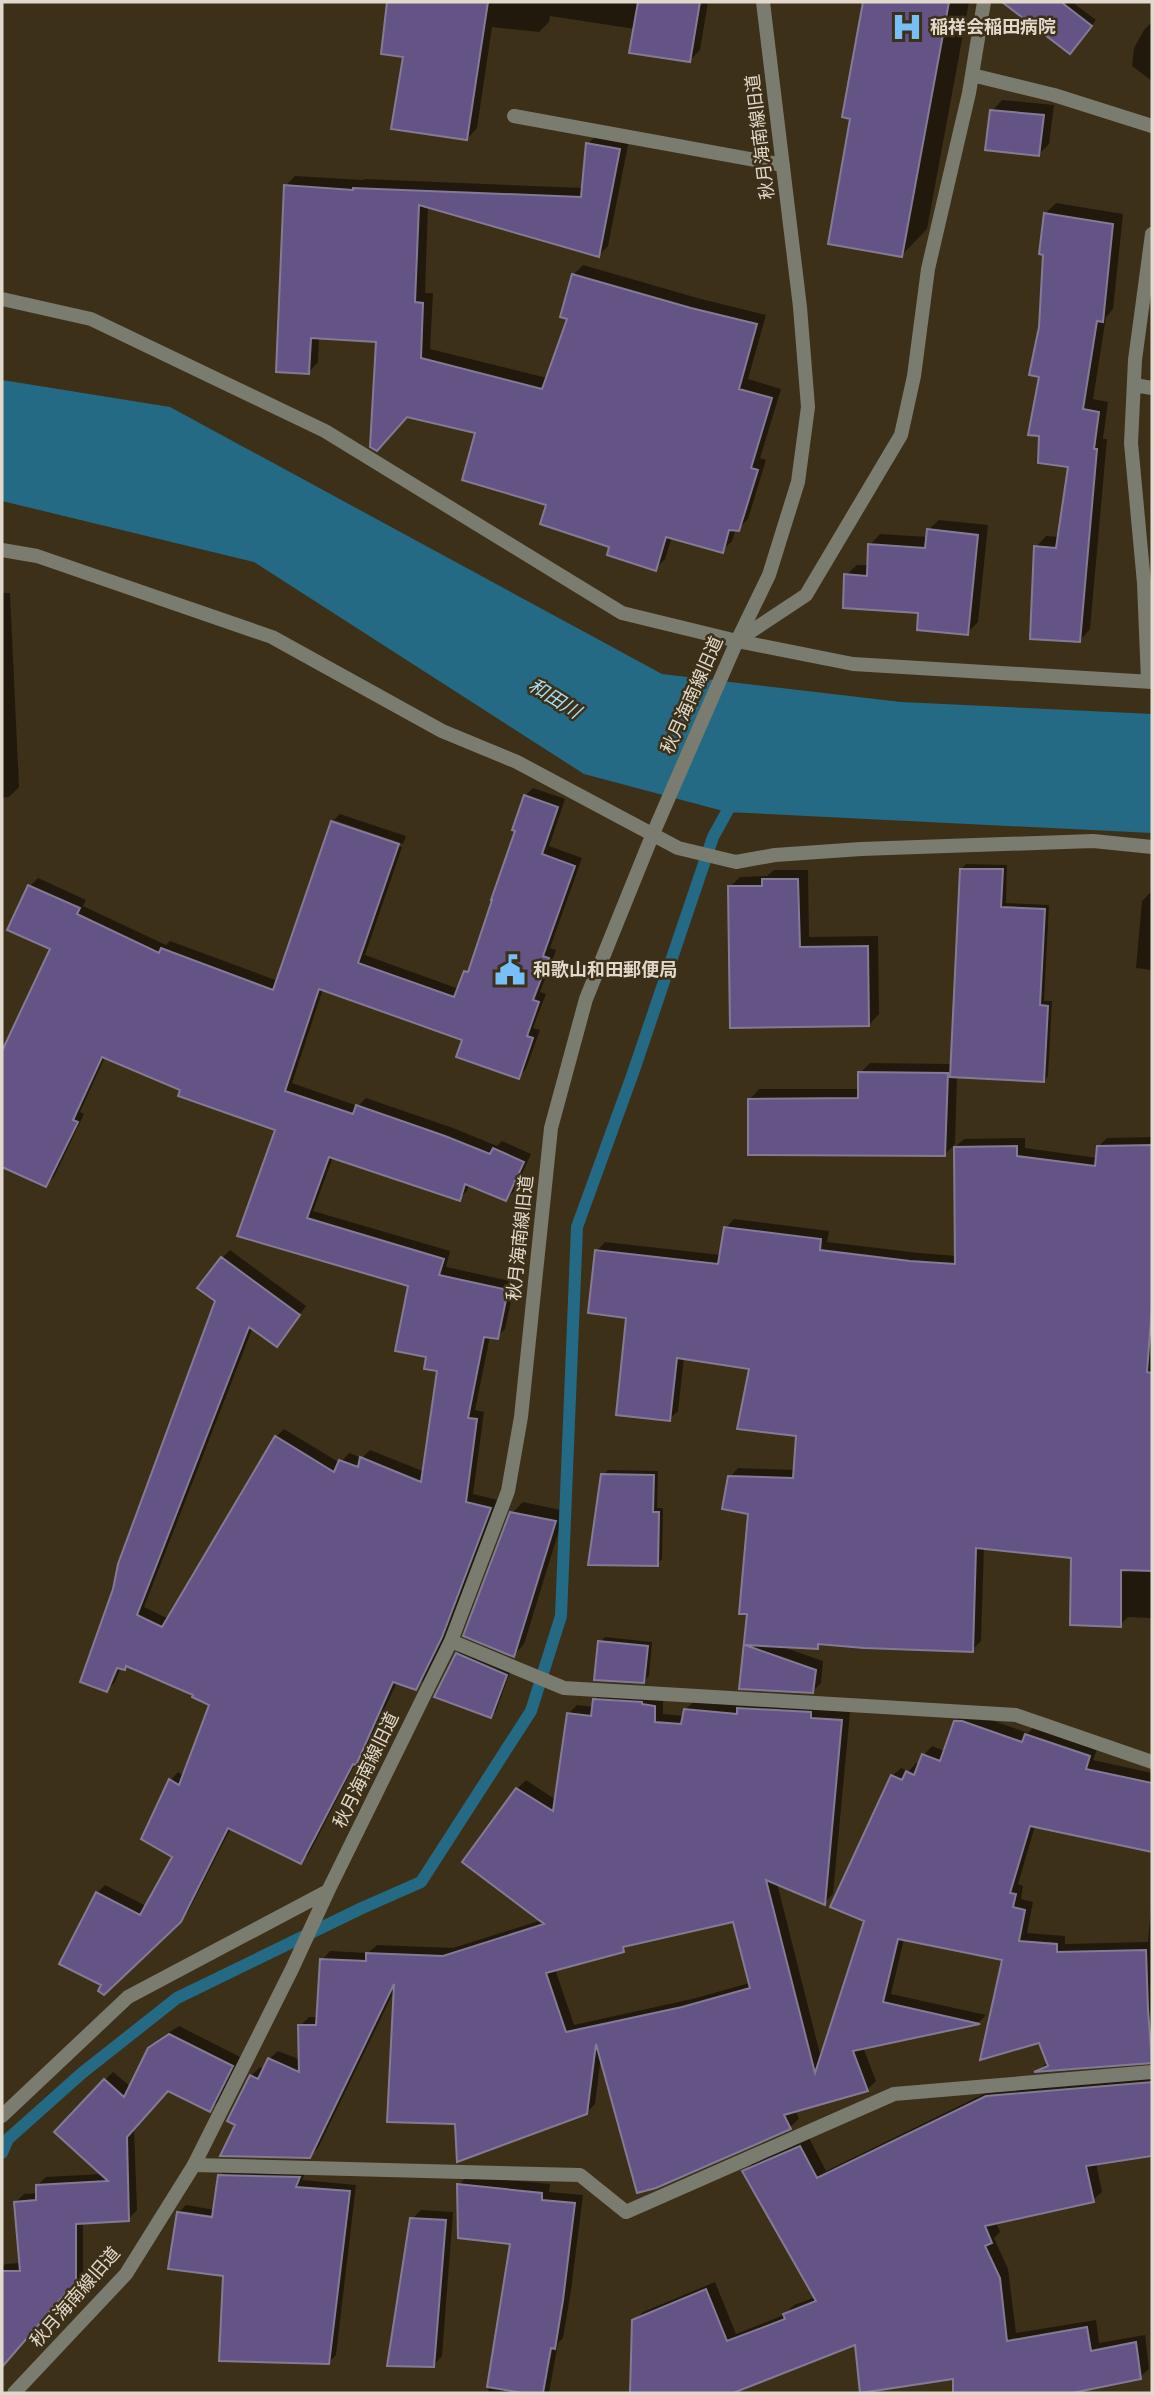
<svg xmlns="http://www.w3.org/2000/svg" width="1154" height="2395" font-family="'Noto Sans','Noto Sans JP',sans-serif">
<rect width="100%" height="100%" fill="#3d3018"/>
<path fill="#246a85" d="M 2,380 L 170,407 L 662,674 L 901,702 L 1152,714 L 1152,833 L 727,812 L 584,774 L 254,562 L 2,501 Z"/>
<path fill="#0007" fill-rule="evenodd" d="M 389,2 L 708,2 L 700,50 L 690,60 L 635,29 L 550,16 L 549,22 L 539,32 L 492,27 L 477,128 L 467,139 L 405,55 L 382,53 Z
M 864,2 L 969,2 L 927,229 L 902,255 L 852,118 L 844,116 Z
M 1030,2 L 1072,2 L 1096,20 L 1075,47 L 1021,14 Z
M 1152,22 L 1152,81 L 1132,66 L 1134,48 L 1144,30 Z
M 1002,100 L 1054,105 L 1049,144 L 1038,155 L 992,111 Z
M 598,134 L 629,140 L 608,246 L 598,256 L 428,206 L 425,293 L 433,293 L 430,349 L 547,378 L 569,318 L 573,275 L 583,265 L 701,299 L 766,315 L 748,379 L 781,389 L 760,458 L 766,460 L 748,519 L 738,529 L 736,529 L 732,541 L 722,551 L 672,537 L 665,559 L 656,569 L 548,504 L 477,432 L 378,340 L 319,337 L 318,362 L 309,372 L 285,186 L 295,176 L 363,180 L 364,179 L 584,188 L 588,144 Z
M 1056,203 L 1123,214 L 1113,309 L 1106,317 L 1093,399 L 1108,402 L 1103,439 L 1107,439 L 1090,629 L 1080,640 L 1036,547 L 1046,536 L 1059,537 L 1070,466 L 1041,376 L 1040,327 L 1046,213 Z
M 939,520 L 988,525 L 978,622 L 967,633 L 846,575 L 857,565 L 869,565 L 870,545 L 880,534 L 928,537 L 928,530 Z
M 2,593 L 10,593 L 19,787 L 9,797 L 2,798 Z
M 533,788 L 565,799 L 549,846 L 582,858 L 550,948 L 556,950 L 540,992 L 546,994 L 533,1028 L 540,1030 L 526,1069 L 518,1077 L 464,1038 L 323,989 L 292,1083 L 358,1106 L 366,1098 L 453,1128 L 497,1146 L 502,1141 L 531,1154 L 514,1191 L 506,1199 L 469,1184 L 467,1191 L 459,1199 L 333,1157 L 313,1211 L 450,1251 L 446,1267 L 515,1282 L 505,1329 L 497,1337 L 490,1336 L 475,1410 L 484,1412 L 473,1494 L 498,1500 L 450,1627 L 424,1680 L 415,1688 L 397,1682 L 363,1755 L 356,1762 L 309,1854 L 301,1862 L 231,1828 L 188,1912 L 104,1993 L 97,1893 L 105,1885 L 146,1906 L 174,1856 L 171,1780 L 178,1772 L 184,1776 L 211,1704 L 195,1694 L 128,1665 L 124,1668 L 121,1667 L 115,1682 L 107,1690 L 217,1301 L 222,1258 L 230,1250 L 306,1306 L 277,1344 L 253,1327 L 144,1607 L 169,1619 L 276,1437 L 284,1429 L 340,1463 L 349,1453 L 362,1458 L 370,1450 L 425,1472 L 439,1370 L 428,1356 L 410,1285 L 239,1235 L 277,1129 L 105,1057 L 80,1112 L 84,1114 L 54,1177 L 46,1185 L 2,1165 L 2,1055 L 52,948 L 10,929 L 30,886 L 38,878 L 86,900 L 83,906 L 166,945 L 170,941 L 278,981 L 332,822 L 340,814 L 406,836 L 403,844 L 334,820 L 334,824 L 402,847 L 365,955 L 459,989 L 465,972 L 472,965 L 517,830 L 525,796 Z
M 966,864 L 1007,865 L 1006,903 L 1049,905 L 1044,1001 L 1052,1001 L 1048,1076 L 1044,1081 L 957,1076 L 955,1144 L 945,1154 L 750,1099 L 759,1089 L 860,1089 L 860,1073 L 870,1063 L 952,1064 L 961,869 Z
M 774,870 L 808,870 L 809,937 L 878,936 L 879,1014 L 869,1025 L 730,887 L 740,877 L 767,876 Z
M 1151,892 L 1152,892 L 1152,970 L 1136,968 L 1142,901 Z
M 1152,1137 L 1152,1618 L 1128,1617 L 1120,1625 L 1073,1556 L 984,1547 L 981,1641 L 972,1650 L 821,1643 L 817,1647 L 780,1646 L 823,1661 L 821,1683 L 813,1691 L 741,1687 L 749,1613 L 750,1513 L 730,1477 L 738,1468 L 795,1470 L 797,1434 L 751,1367 L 684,1357 L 678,1411 L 669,1419 L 628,1316 L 597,1251 L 605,1242 L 721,1255 L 726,1228 L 734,1219 L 829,1231 L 827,1242 L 919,1253 L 956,1256 L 955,1147 L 964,1139 L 1025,1138 L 1025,1148 L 1098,1158 L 1099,1146 L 1107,1138 Z
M 608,1470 L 658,1471 L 657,1508 L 663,1508 L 662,1559 L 657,1564 L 603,1475 Z
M 523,1502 L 565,1511 L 524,1644 L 514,1655 L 512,1513 Z
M 605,1637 L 652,1642 L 649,1676 L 644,1681 L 600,1642 Z
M 462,1649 L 511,1670 L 496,1711 L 491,1716 L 457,1654 Z
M 603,1691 L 663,1698 L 663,1714 L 684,1716 L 685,1710 L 694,1701 L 742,1706 L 748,1700 L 850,1712 L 833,1894 L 825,1902 L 777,1883 L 821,2058 L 866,1920 L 892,1776 L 901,1768 L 909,1771 L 916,1763 L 920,1765 L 924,1755 L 932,1746 L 945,1751 L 955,1722 L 964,1713 L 971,1713 L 1028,1733 L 1035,1726 L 1098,1747 L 1093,1760 L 1152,1773 L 1152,1851 L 1035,1826 L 1018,1884 L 1023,1886 L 1021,1899 L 1033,1902 L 1027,1933 L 1065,1936 L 1065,1944 L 1148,1942 L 1152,1894 L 1152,2061 L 1039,2070 L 1048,2062 L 1004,1958 L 904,1939 L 891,1994 L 986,2015 L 979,2022 L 863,2047 L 876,2081 L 867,2090 L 795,2110 L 799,2119 L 790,2127 L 655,2187 L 601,2056 L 595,2104 L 586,2113 L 457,2122 L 396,1987 L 318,2148 L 309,2157 L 238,2124 L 251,2076 L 260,2067 L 264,2069 L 269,2059 L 278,2051 L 301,2060 L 300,2026 L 309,2017 L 319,2017 L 322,1960 L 330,1951 L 368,1953 L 377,1945 L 453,1948 L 542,1920 L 517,1789 L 526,1780 L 556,1800 L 569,1713 L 577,1705 L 594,1707 L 594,1700 ZM 735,1920 L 750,1983 L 692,1999 L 574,2025 L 555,1969 L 623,1950 L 629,1944 Z
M 179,2026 L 240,2057 L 218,2102 L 209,2110 L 168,2089 L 134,2127 L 137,2210 L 128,2219 L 83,2221 L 83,2283 L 75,2291 L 66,2291 L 2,2365 L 2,2267 L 5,2264 L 21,2263 L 16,2202 L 24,2194 L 38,2193 L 38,2185 L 46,2177 L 103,2174 L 105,2080 L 113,2072 L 131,2087 L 150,2049 L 159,2039 Z
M 1152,2074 L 1152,2154 L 1096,2163 L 1102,2192 L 1093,2200 L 996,2222 L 1000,2232 L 994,2238 L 1008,2269 L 1016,2333 L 1096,2320 L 1099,2343 L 1145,2335 L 1149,2369 L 1140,2377 L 1067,2393 L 955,2393 L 954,2377 L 857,2343 L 736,2393 L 632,2393 L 634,2321 L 643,2312 L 715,2282 L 736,2334 L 784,2315 L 794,2305 L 816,2297 L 744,2172 L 753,2163 L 809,2138 L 826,2171 L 996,2088 Z
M 227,2169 L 306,2171 L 302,2180 L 356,2185 L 336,2355 L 329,2362 L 178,2213 L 186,2205 L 215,2210 L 219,2176 ZM 182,2211 L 221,2217 L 220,2220 L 182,2215 Z
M 467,2176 L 550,2184 L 549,2192 L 583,2195 L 571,2290 L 563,2338 L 558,2343 L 549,2393 L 488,2393 L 512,2242 L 459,2185 Z
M 421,2210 L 453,2212 L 442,2356 L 434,2365 L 412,2219 Z"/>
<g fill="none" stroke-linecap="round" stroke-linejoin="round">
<path stroke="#246a85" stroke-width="12" d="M 2,2153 L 8,2139 L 82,2073 L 177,1998 L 362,1908 L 421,1882 L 531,1711 L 561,1616 L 577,1227 L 633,1073 L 713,837 L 734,799"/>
</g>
<path fill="#645485" stroke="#837b96" stroke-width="2" fill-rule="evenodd" d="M 387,2 L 488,2 L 467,140 L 391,129 L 403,57 L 381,54 Z
M 638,2 L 700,2 L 690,62 L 629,53 Z
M 863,2 L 949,2 L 902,257 L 828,244 L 850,119 L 842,117 Z
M 1002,2 L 1061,2 L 1092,26 L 1070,54 Z
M 990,110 L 1044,115 L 1039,156 L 985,150 Z
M 586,143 L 620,149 L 599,257 L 419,205 L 415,302 L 423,303 L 421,358 L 542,389 L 567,319 L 560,317 L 572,274 L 691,308 L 757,324 L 739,389 L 772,398 L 751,468 L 758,470 L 739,531 L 729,530 L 723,553 L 666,537 L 656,571 L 607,555 L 609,547 L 540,524 L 546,505 L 462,480 L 475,433 L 407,417 L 377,451 L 370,447 L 376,342 L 311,338 L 309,374 L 276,372 L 284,185 L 353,190 L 353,188 L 581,197 Z
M 1044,213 L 1113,224 L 1103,322 L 1097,321 L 1083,409 L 1099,412 L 1094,449 L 1097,449 L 1080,642 L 1030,639 L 1034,546 L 1056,548 L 1068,467 L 1038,463 L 1039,436 L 1028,435 L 1039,377 L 1029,375 L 1039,327 L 1043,255 L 1039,254 Z
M 927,529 L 978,535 L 968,635 L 917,630 L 918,613 L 843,608 L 844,574 L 867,576 L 868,544 L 925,548 Z
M 524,795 L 558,807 L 542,854 L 575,866 L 543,956 L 549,958 L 533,1000 L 539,1002 L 527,1036 L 533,1038 L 519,1079 L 456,1057 L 462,1040 L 319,989 L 285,1091 L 353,1114 L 356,1105 L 445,1136 L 490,1154 L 493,1148 L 524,1162 L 506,1201 L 465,1184 L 460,1201 L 329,1157 L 307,1218 L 444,1259 L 439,1275 L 508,1290 L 498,1339 L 484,1337 L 468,1418 L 477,1419 L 466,1502 L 491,1508 L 442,1637 L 416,1690 L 393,1682 L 356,1765 L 353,1764 L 301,1864 L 228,1828 L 181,1922 L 104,1995 L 98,1991 L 101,1985 L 59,1964 L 96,1892 L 140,1915 L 172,1857 L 141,1839 L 169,1779 L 179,1785 L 209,1705 L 192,1697 L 193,1695 L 126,1666 L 125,1670 L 117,1668 L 107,1692 L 80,1682 L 113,1589 L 118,1564 L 215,1301 L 197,1288 L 221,1257 L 300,1315 L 277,1347 L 249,1327 L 137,1615 L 162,1627 L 275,1436 L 334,1472 L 339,1460 L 358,1467 L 360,1457 L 421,1482 L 437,1371 L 424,1369 L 426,1357 L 395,1351 L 408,1286 L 237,1236 L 275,1130 L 178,1096 L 180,1090 L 102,1057 L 73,1120 L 78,1122 L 46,1187 L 2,1167 L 2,1051 L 50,949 L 7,930 L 28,885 L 80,908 L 77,914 L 159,953 L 161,948 L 273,990 L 331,821 L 399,844 L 358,963 L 454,997 L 464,971 L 468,972 L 492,900 L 491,900 L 515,831 L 512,830 Z
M 960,869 L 1003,869 L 1001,907 L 1045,909 L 1040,1005 L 1048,1006 L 1044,1082 L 950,1077 Z
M 762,879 L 798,879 L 800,947 L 868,946 L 869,1026 L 730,1028 L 728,886 L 762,886 Z
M 858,1072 L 948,1073 L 945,1156 L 748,1155 L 748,1099 L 858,1098 Z
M 1152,1145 L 1152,1307 L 1147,1372 L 1152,1373 L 1152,1571 L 1121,1570 L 1121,1627 L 1070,1625 L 1071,1558 L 976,1548 L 973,1652 L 864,1648 L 818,1644 L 818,1649 L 745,1645 L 816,1670 L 813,1693 L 739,1689 L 747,1614 L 739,1614 L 748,1514 L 722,1509 L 728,1476 L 793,1478 L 796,1436 L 737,1429 L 749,1369 L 677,1358 L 670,1421 L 616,1415 L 626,1318 L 588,1313 L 595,1250 L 718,1264 L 724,1227 L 821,1239 L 820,1250 L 910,1261 L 955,1264 L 954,1147 L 1017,1146 L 1017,1156 L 1095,1166 L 1097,1146 Z
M 601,1474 L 654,1475 L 653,1512 L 659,1512 L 658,1566 L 588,1565 Z
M 510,1512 L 556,1521 L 514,1657 L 463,1636 Z
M 598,1641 L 648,1646 L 644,1683 L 594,1680 Z
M 456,1653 L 507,1675 L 491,1718 L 434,1697 Z
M 593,1699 L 642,1702 L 642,1704 L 655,1706 L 655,1722 L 681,1724 L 684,1709 L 737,1714 L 737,1708 L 811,1712 L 811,1718 L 842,1720 L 825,1905 L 766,1880 L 815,2073 L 864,1921 L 830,1907 L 891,1775 L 902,1780 L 906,1771 L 914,1775 L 922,1754 L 940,1761 L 954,1721 L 962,1721 L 1022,1742 L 1025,1734 L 1090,1756 L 1086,1769 L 1152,1783 L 1152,1852 L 1030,1826 L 1010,1893 L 1016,1894 L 1013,1907 L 1025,1910 L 1019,1941 L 1057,1944 L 1057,1952 L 1146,1950 L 1148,2009 L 1152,2063 L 1034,2072 L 1048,2066 L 1039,2043 L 980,2060 L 1002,1960 L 898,1939 L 883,2002 L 980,2024 L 853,2051 L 868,2091 L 784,2115 L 791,2129 L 656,2188 L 637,2193 L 596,2044 L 587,2114 L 457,2162 L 455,2124 L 387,2122 L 394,1984 L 310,2158 L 220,2156 L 235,2125 L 227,2121 L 250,2075 L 258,2079 L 268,2058 L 299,2072 L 298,2025 L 316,2025 L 320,1959 L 366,1961 L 366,1953 L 443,1956 L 544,1924 L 462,1862 L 516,1788 L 553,1811 L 567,1713 L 591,1716 ZM 733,1922 L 750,1988 L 682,2007 L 566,2032 L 546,1973 L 624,1952 L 623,1947 Z
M 169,2034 L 233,2066 L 210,2112 L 168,2091 L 127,2137 L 129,2221 L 76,2224 L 76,2293 L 66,2293 L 2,2367 L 2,2271 L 20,2271 L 14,2202 L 36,2200 L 36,2185 L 108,2181 L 54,2132 L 104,2079 L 124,2097 L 148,2048 Z
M 1152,2082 L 1152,2156 L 1086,2166 L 1094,2202 L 985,2226 L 992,2243 L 985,2246 L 1000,2278 L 1007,2341 L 1087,2327 L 1091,2351 L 1136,2342 L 1141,2379 L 1072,2393 L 953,2393 L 953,2379 L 860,2393 L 855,2345 L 733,2393 L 630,2393 L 632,2320 L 706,2289 L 727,2341 L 785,2319 L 783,2314 L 816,2301 L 742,2171 L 800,2146 L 817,2178 L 986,2096 Z
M 218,2175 L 300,2177 L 296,2187 L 350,2191 L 329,2364 L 219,2361 L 223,2276 L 168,2269 L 177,2212 L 212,2217 Z
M 457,2184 L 542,2193 L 542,2200 L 575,2203 L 563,2300 L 555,2349 L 551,2348 L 543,2393 L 523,2393 L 487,2387 L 510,2244 L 458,2238 Z
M 410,2218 L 446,2220 L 434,2367 L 387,2366 Z"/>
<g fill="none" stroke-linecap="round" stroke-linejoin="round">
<path stroke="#797c6f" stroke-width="14" d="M 194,2165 L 580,2175 L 626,2212 L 894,2094 L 1152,2072"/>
<path stroke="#797c6f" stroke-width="14" d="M 972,75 L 1054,95 L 1152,126
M 514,116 L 783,165
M 2,299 L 91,319 L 325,431 L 622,613 L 737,641 L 853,664 L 1152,682
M 1134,385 L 1152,388
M 2,550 L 37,556 L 272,637 L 442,731 L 517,762 L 678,848 L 736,862 L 775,855 L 861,849 L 1093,841 L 1152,847
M 738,640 L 806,595 L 901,435 L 914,376 L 928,269 L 969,93 L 984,2
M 1148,681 L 1144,583 L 1131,443 L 1135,360 L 1152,234
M 451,1641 L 564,1688 L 1016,1715 L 1152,1762
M 2,2116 L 128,1997 L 328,1891
M 14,2393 L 126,2274 L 194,2165 L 292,1969 L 328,1891 L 451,1641 L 508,1491 L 521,1417 L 551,1128 L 586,999 L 652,836 L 737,641 L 769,575 L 798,482 L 808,407 L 800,307 L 763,2"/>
</g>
<defs>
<g id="hospital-bare" transform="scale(2.415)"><path d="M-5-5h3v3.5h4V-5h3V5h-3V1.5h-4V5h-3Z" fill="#76c0f7" stroke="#3d3018" stroke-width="2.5" paint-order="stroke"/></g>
<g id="civic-bare" transform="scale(2.415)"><path d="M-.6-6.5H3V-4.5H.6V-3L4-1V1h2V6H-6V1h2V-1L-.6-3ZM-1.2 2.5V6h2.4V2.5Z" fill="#76c0f7" stroke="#3d3018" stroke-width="2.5" paint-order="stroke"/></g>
</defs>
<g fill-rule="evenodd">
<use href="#hospital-bare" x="907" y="27"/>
<use href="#civic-bare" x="510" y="970"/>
</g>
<g text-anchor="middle" stroke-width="5" stroke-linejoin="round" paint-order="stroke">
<g font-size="18" font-weight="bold" fill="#e1d9cb" stroke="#3d3018" text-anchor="start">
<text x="930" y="33">稲祥会稲田病院</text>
<text x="533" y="976">和歌山和田郵便局</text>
</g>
<g font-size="18" fill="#e1d9cb" stroke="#3d3018">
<text transform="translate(760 137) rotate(-97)" y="6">秋月海南線旧道</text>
<text transform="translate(692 695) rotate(-66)" y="6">秋月海南線旧道</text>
<text transform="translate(520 1238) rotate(-84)" y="6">秋月海南線旧道</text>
<text transform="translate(366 1770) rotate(-64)" y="6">秋月海南線旧道</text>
<text transform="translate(75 2297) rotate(-49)" y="6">秋月海南線旧道</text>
</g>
<g font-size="19" font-style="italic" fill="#a6ddf6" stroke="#3d3018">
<text transform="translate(555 698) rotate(32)" y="7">和田川</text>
</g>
</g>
<rect width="1154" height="2395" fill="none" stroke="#e1d9cb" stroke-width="7"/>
</svg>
